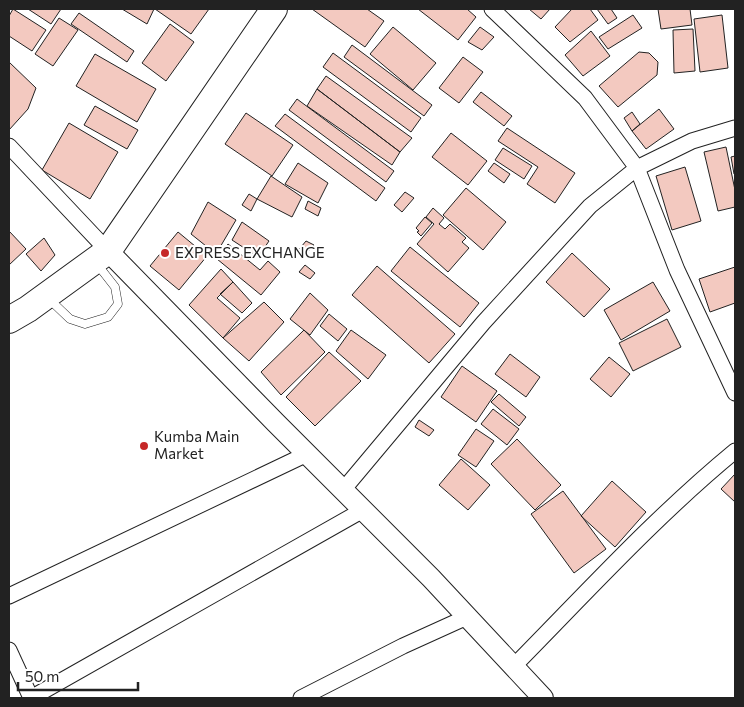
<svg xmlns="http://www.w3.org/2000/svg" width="744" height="707" font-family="Commissioner,sans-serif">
<rect width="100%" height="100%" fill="#fff"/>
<path fill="#f3c9c0" stroke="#222" d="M 13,9 L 46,30 L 32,51 L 9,36 L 9,16 Z
M 28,9 L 61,9 L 51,24 Z
M 122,9 L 154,9 L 147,24 Z
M 155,9 L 209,9 L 191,34 Z
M 312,9 L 367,9 L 384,21 L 365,47 Z
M 418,9 L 467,9 L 476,17 L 458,40 Z
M 529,9 L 550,9 L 541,19 Z
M 572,9 L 590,9 L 598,20 L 570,42 L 555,27 Z
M 597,9 L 611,9 L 617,18 L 608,24 Z
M 658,9 L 690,9 L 692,25 L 661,29 Z
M 79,13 L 134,51 L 127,62 L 71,24 Z
M 633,15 L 642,28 L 608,49 L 599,37 Z
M 722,15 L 728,68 L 700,72 L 694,19 Z
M 59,18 L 78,30 L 53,66 L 35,54 Z
M 170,24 L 194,42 L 166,81 L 142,63 Z
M 393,27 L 436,63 L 413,90 L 370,54 Z
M 480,27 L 494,37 L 482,50 L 468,42 Z
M 693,29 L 695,71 L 674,73 L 673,30 Z
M 591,31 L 610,56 L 583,76 L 565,55 Z
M 352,45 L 432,105 L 424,116 L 344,57 Z
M 639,52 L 649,53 L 658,62 L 657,75 L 618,107 L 599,86 Z
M 333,53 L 421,118 L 411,132 L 323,67 Z
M 95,54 L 156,89 L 137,122 L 76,86 Z
M 463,57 L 483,72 L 459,103 L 439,88 Z
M 9,62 L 36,88 L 28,109 L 9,130 Z
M 326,76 L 412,138 L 400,152 L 317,89 Z
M 317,89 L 400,152 L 392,165 L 307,106 Z
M 481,92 L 512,116 L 504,126 L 473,102 Z
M 297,99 L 394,171 L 386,182 L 289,110 Z
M 95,106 L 138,130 L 127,149 L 84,125 Z
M 659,109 L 674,129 L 646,149 L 632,131 Z
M 632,112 L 640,124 L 632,131 L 624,118 Z
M 246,113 L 293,145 L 272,176 L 225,144 Z
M 285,114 L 385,188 L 376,201 L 275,126 Z
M 69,123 L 118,152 L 90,199 L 42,170 Z
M 507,128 L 575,173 L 555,203 L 527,184 L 538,167 L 498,141 Z
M 451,133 L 487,161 L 468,185 L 432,157 Z
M 726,147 L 735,190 L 735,207 L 718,211 L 704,152 Z
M 503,148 L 532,166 L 524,179 L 495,160 Z
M 735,156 L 735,173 L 734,174 L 731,157 Z
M 298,163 L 328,183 L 318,203 L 285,184 Z
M 494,163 L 510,174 L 504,183 L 488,171 Z
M 685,167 L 701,221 L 672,230 L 656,176 Z
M 271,176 L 302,197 L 292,217 L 257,199 Z
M 466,188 L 506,222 L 483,250 L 443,215 Z
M 405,192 L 414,198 L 402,212 L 394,205 Z
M 249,194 L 257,199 L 251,211 L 242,205 Z
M 308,201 L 321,208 L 318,216 L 305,209 Z
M 208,202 L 236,220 L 216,254 L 191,234 Z
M 433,208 L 444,218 L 439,224 L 445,229 L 450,224 L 466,238 L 462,242 L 469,248 L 448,272 L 417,244 L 434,224 L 426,217 Z
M 425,217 L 432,223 L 421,236 L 417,232 L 419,231 L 416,228 Z
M 242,222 L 269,241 L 258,257 L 232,240 Z
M 9,231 L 26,249 L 9,265 Z
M 178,232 L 207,256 L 179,290 L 150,266 Z
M 44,238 L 55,255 L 41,271 L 26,254 Z
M 306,241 L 314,245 L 303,258 L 296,253 Z
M 228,244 L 260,270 L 268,261 L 280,272 L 261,295 L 217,259 Z
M 410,247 L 479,303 L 460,327 L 391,271 Z
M 572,253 L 610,289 L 584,317 L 546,282 Z
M 305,265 L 315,273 L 310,279 L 299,272 Z
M 377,266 L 455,334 L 429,363 L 352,295 Z
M 735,267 L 735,303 L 710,312 L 699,279 Z
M 221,269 L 233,282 L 217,298 L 240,318 L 223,338 L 189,305 Z
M 233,282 L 252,303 L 242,313 L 220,294 Z
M 653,282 L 670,311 L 621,340 L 604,310 Z
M 310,293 L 328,310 L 310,335 L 290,319 Z
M 264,302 L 284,322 L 249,361 L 223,338 Z
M 329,314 L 347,329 L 338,341 L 320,326 Z
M 667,319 L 681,347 L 633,371 L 619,343 Z
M 304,330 L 325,352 L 281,395 L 261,372 Z
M 351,330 L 386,355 L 368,379 L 336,351 Z
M 329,352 L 361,381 L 315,426 L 286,397 Z
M 510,354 L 540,377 L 526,397 L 495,374 Z
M 609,357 L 630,374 L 611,397 L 590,379 Z
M 462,366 L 497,391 L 476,422 L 441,397 Z
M 499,394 L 526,417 L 519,426 L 491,402 Z
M 493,409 L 519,429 L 507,445 L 481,424 Z
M 419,420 L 434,430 L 429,436 L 415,427 Z
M 476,429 L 494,441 L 476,467 L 458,455 Z
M 517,439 L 561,485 L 535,510 L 491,464 Z
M 461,459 L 490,485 L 468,510 L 439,485 Z
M 735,474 L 735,502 L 721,489 Z
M 612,481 L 646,512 L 615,547 L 581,516 Z
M 563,491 L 606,549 L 574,573 L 531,514 Z"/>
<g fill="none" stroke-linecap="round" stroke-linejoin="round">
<g stroke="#222" stroke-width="9">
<path id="lane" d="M 49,299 L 70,319 L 85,324 L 108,317 L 118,304 L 115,287 L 97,264"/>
</g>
<g stroke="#222" stroke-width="17">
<path id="street" d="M 492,9 L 585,98 L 637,168 L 677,270 L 735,393
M 9,146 L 108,251
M 343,490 L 483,323 L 590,206 L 637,168 L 692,141 L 735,128
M 9,596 L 307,454
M 9,650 L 31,698
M 514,666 C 586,593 656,516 735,451
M 31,698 L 363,510
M 301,698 L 403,646 L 467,617"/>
</g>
<g stroke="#222" stroke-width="22">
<path id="secondary" d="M 108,251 L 276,423 L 431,578 L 543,698"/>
</g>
<g stroke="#222" stroke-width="28">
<path id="highway" d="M 9,320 L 28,309 L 108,251 L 274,9"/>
</g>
<use href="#lane" stroke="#fff" stroke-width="8"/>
<use href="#street" stroke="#fff" stroke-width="15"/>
<use href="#secondary" stroke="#fff" stroke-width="20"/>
<use href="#highway" stroke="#fff" stroke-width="26"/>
</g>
<g fill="#c62828" stroke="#fff" stroke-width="2">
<circle cx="165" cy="253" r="5"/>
<circle cx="144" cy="446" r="5"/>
</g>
<g text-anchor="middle" stroke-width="4" stroke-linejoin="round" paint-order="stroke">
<g font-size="15" fill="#222" stroke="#fff" text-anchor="start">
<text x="175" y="258">EXPRESS EXCHANGE</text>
<text x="154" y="442">Kumba Main<tspan x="154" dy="17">Market</tspan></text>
</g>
</g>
<rect width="744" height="707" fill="none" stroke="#222222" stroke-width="20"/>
<path d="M18 682v8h120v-8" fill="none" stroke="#222222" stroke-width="2.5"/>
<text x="25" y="682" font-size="15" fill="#222222" stroke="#ffffff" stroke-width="4" paint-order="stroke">50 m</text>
</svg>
